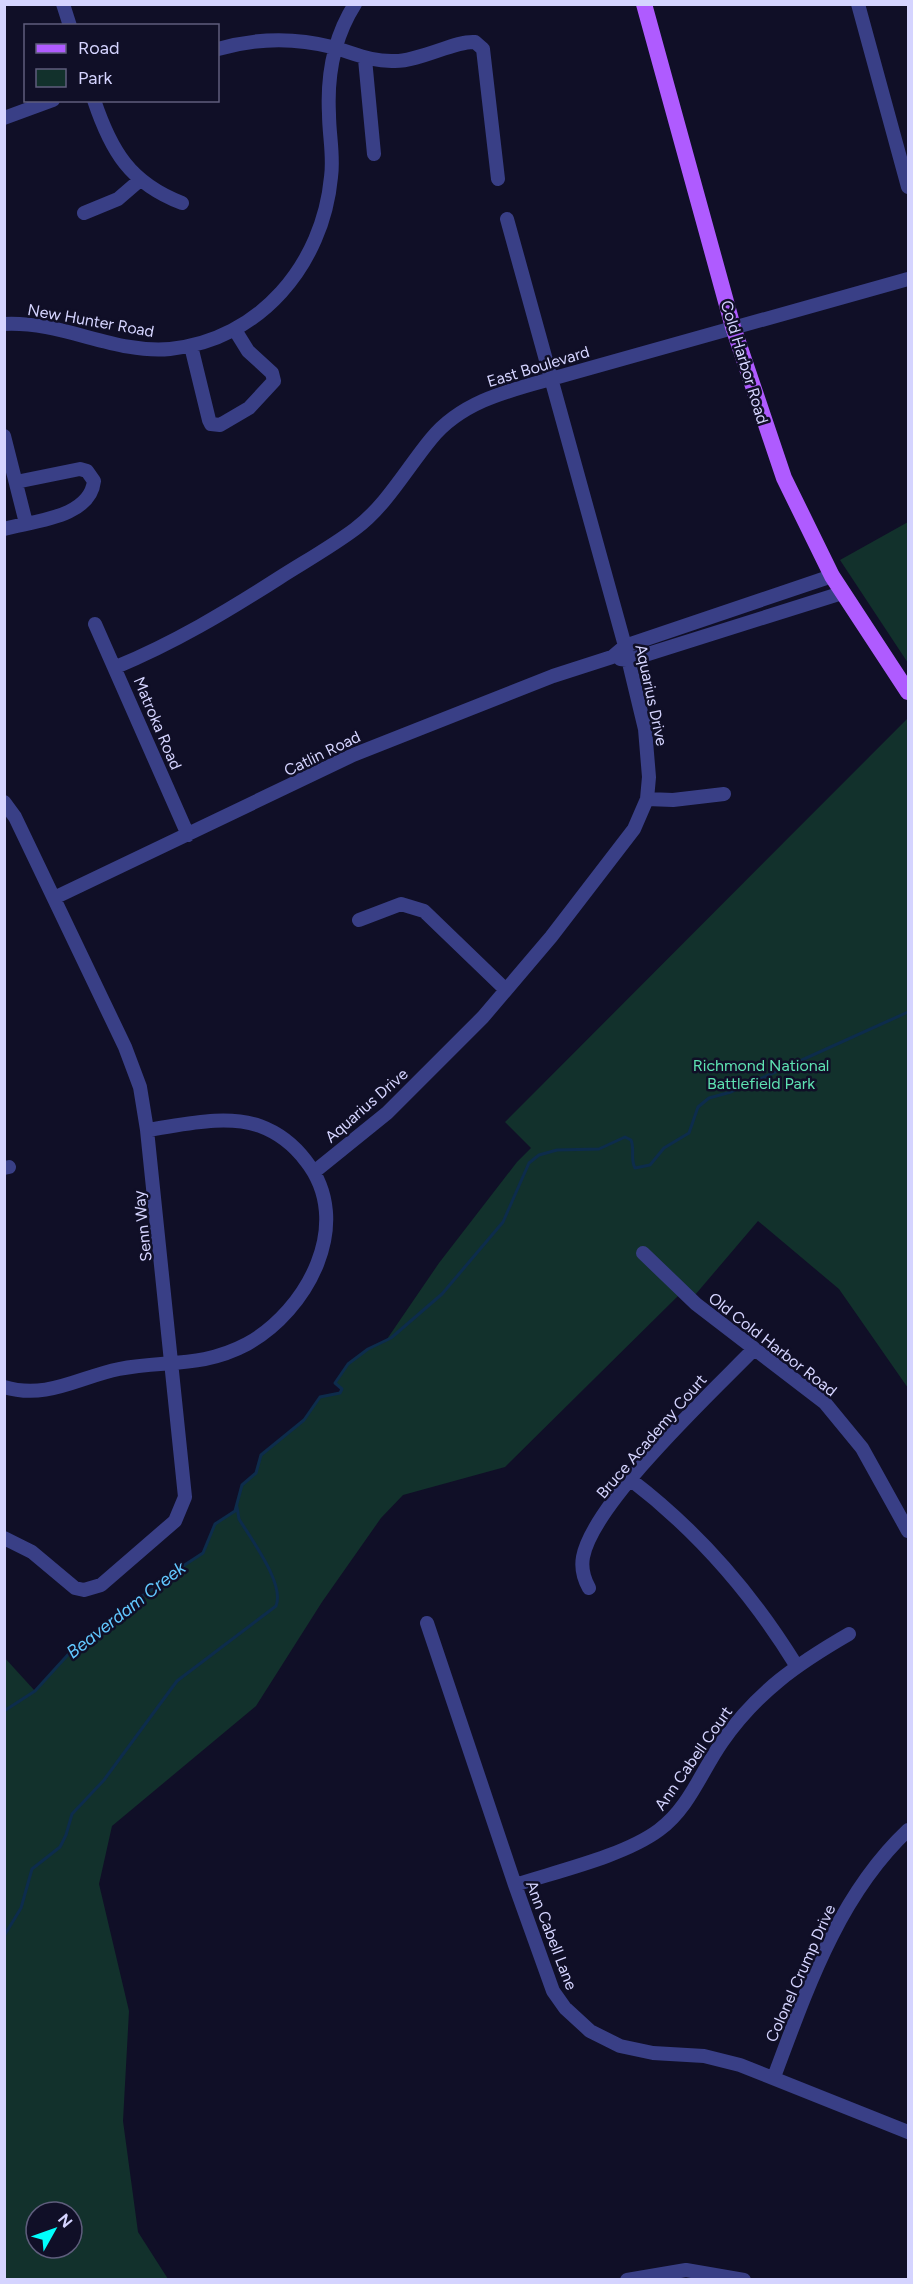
<svg xmlns="http://www.w3.org/2000/svg" width="913" height="2284" font-family="Figtree,sans-serif">
<rect width="100%" height="100%" fill="#100f27"/>
<path fill="#12312c" fill-rule="evenodd" d="M 908,522 L 908,663 L 840,560 Z
M 908,718 L 908,1388 L 839,1289 L 758,1221 L 695,1295 L 679,1295 L 505,1467 L 403,1495 L 381,1518 L 322,1602 L 256,1706 L 112,1826 L 99,1884 L 129,2011 L 123,2121 L 138,2232 L 168,2279 L 5,2279 L 4,1657 L 35,1691 L 74,1648 L 108,1629 L 115,1619 L 147,1592 L 173,1578 L 183,1566 L 203,1553 L 215,1524 L 235,1511 L 242,1485 L 256,1473 L 261,1455 L 304,1420 L 320,1397 L 340,1393 L 342,1389 L 335,1383 L 348,1364 L 368,1349 L 385,1342 L 439,1263 L 517,1162 L 531,1148 L 505,1122 ZM 36,2212 L 72,2212 L 72,2248 L 36,2248 Z"/>
<g fill="none" stroke-linecap="round" stroke-linejoin="round">
<path stroke="#0d2c4c" stroke-width="3" d="M 4,1711 L 35,1691 L 74,1648 L 108,1629 L 115,1619 L 147,1592 L 173,1578 L 183,1566 L 203,1553 L 215,1524 L 235,1511 L 242,1485 L 256,1473 L 261,1455 L 304,1420 L 320,1397 L 340,1393 L 342,1389 L 335,1383 L 348,1364 L 368,1349 L 391,1338 L 442,1294 L 503,1222 L 529,1163 L 539,1155 L 557,1150 L 599,1149 L 625,1137 L 631,1140 C 635,1150 630,1159 635,1168 L 650,1165 L 664,1148 L 689,1133 L 698,1107 L 709,1098 L 731,1092 L 908,1012
M 4,1936 L 21,1908 L 32,1869 L 60,1847 L 66,1835 L 72,1814 L 104,1780 L 177,1681 L 276,1606 C 285,1584 251,1539 239,1519 L 237,1507"/>
<path stroke="#393f86" stroke-width="14" d="M 63,4 L 70,26
M 858,4 L 908,187
M 218,49 C 256,38 293,37 332,47 C 354,53 371,62 395,61 C 420,61 457,40 475,42 L 483,49 L 498,179
M 365,59 L 374,154
M 94,100 C 111,151 130,183 182,203
M 4,118 L 53,100
M 84,213 L 118,199 L 140,180
M 4,324 C 63,321 114,354 170,349 C 260,340 323,264 331,177 C 334,156 329,135 329,114 C 327,76 334,37 355,4
M 191,346 L 209,420 L 211,424 L 220,425 L 249,408 L 274,381 L 272,373 L 248,351 L 235,330
M 4,436 L 26,523
M 4,529 C 33,521 90,518 94,481 L 87,471 L 80,469 L 16,482
M 95,624 L 188,835
M 620,659 L 629,660 L 842,593
M 116,667 C 174,643 226,612 279,578 C 304,562 331,547 355,529 C 386,506 407,468 431,439 C 461,402 507,391 551,379 L 908,279
M 647,799 L 673,800 L 724,794
M 4,802 L 15,817 L 125,1047 L 140,1087 L 147,1130 L 185,1497 L 175,1521 L 101,1585 L 84,1590 L 75,1588 L 32,1552 L 4,1538
M 54,898 L 353,755 L 553,676 L 612,657 L 625,646 L 832,576
M 359,920 L 401,904 L 424,911 L 506,990
M 4,1168 L 9,1167
M 314,1172 L 387,1113 L 483,1017 L 551,937 L 634,829 L 647,799 L 649,777 L 645,729 L 625,646 L 507,219
M 643,1253 L 696,1304 L 825,1403 L 862,1448 L 908,1531
M 4,1387 C 47,1400 79,1377 119,1369 C 165,1360 202,1368 247,1344 C 307,1311 355,1223 306,1161 C 294,1145 279,1133 260,1126 C 225,1114 183,1125 147,1130
M 631,1480 C 699,1532 751,1592 796,1665
M 589,1588 C 584,1579 581,1568 583,1557 C 593,1503 713,1391 754,1349
M 427,1623 L 515,1885 L 553,1991 L 565,2008 L 590,2031 L 620,2046 L 653,2053 L 704,2056 L 740,2065 L 908,2132
M 515,1885 C 558,1871 624,1856 659,1830 C 689,1808 701,1772 722,1742 C 757,1692 797,1664 849,1634
M 774,2077 C 807,1989 838,1896 908,1830
M 627,2280 L 686,2270 L 744,2280"/>
<path stroke="#af5bff" stroke-width="16" d="M 644,4 L 733,327 L 784,478 L 832,576 L 908,692"/>
</g>
<g text-anchor="middle" stroke-width="5" stroke-linejoin="round" paint-order="stroke">
<g font-size="16" fill="#d5d4ff" stroke="#100f27">
<text transform="translate(91 320) rotate(10)" y="6">New Hunter Road</text>
<text transform="translate(745 362) rotate(73)" y="6">Cold Harbor Road</text>
<text transform="translate(538 366) rotate(-17)" y="6">East Boulevard</text>
<text transform="translate(652 695) rotate(78)" y="6">Aquarius Drive</text>
<text transform="translate(158 723) rotate(67)" y="6">Matroka Road</text>
<text transform="translate(322 753) rotate(-26)" y="6">Catlin Road</text>
<text transform="translate(366 1105) rotate(-41)" y="6">Aquarius Drive</text>
<text transform="translate(142 1226) rotate(-96)" y="6">Senn Way</text>
<text transform="translate(773 1344) rotate(38)" y="6">Old Cold Harbor Road</text>
<text transform="translate(651 1436) rotate(-49)" y="6">Bruce Academy Court</text>
<text transform="translate(693 1758) rotate(-55)" y="6">Ann Cabell Court</text>
<text transform="translate(552 1935) rotate(69)" y="6">Ann Cabell Lane</text>
<text transform="translate(800 1973) rotate(-66)" y="6">Colonel Crump Drive</text>
</g>
<g font-size="16" fill="#5ee2b2" stroke="#100f27">
<text x="761" y="1071">Richmond National<tspan x="761" dy="18">Battlefield Park</tspan></text>
</g>
<g font-size="18" font-style="italic" fill="#62c8ff" stroke="#100f27">
<text transform="translate(126 1610) rotate(-38)" y="6">Beaverdam Creek</text>
</g>
</g>
<rect width="913" height="2284" fill="none" stroke="#d5d4ff" stroke-width="12"/>
<rect x="24" y="24" width="195" height="78" fill="#100f27" stroke="#5f5e7d" stroke-width="1.5"/>
<rect x="36" y="44" width="30" height="9" fill="#af5bff" stroke="#5f5e7d" stroke-width="1.5"/>
<text x="78" y="54" font-size="18" fill="#d5d4ff">Road</text>
<rect x="36" y="69" width="30" height="18" fill="#12312c" stroke="#5f5e7d" stroke-width="1.5"/>
<text x="78" y="84" font-size="18" fill="#d5d4ff">Park</text>
<g transform="translate(54 2230) rotate(50)"><circle r="28" fill="#100f27" stroke="#5f5e7d" stroke-width="1.5"/>
<path d="M0-4.5L10 22L0 15L-10 22Z" fill="#00fffc"/>
<text y="-9" font-size="16" font-weight="bold" text-anchor="middle" fill="#d5d4ff">N</text>
</g>
</svg>
